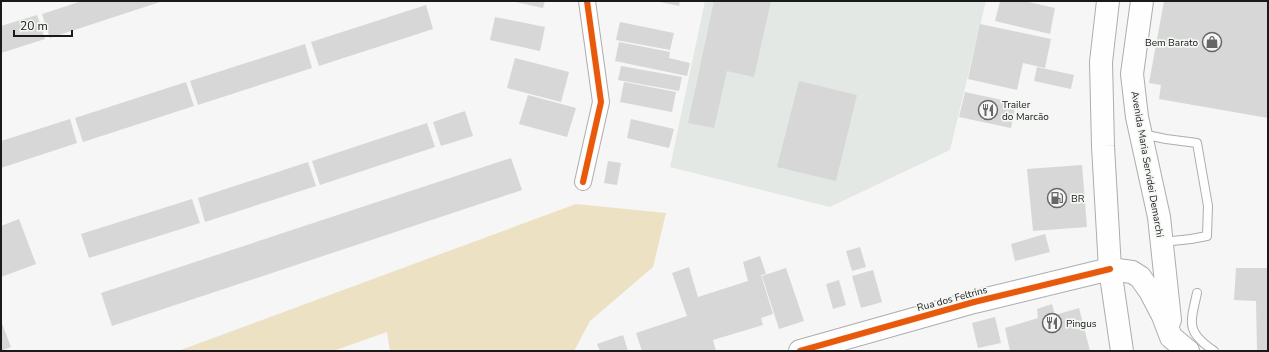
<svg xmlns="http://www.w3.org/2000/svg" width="1269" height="352" font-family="'Nunito Sans',sans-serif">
<rect width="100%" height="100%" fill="#f5f6f5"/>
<path fill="#e4e8e4" d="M 705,1 L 986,1 L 950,150 L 830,207 L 670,167 Z"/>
<path fill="#ede1c4" d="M 576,204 L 666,213 L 653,267 L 590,321 L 574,351 L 390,351 L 387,332 L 333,351 L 178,351 Z"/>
<path fill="#d6d7d6" d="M 82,1 L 163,1 L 50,38 L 42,14 Z
M 511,1 L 545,1 L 543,8 Z
M 655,1 L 680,1 L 679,6 Z
M 714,1 L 771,1 L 754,77 L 727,71 L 714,128 L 688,123 Z
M 1000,1 L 1024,1 L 1055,8 L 1050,34 L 995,21 Z
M 1164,1 L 1268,1 L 1268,118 L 1159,99 L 1161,85 L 1149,83 Z
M 426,5 L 433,29 L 319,66 L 311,42 Z
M 37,15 L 45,39 L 1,53 L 1,26 Z
M 495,17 L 545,27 L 540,51 L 490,40 Z
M 620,22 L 674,33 L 670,50 L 616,40 Z
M 980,24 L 1051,39 L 1045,68 L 1023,63 L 1017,90 L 968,79 Z
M 619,42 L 670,52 L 669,58 L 690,63 L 687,76 L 615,61 Z
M 305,44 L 312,68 L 198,105 L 190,81 Z
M 515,58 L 569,72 L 561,102 L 507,88 Z
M 621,66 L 682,77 L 679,91 L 618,80 Z
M 1037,67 L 1074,75 L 1071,89 L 1034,81 Z
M 799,81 L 857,95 L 836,181 L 777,167 Z
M 186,82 L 194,106 L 83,142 L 75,118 Z
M 624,82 L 676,92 L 672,112 L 620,102 Z
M 965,92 L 1016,103 L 1011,128 L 959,117 Z
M 528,95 L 576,108 L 567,137 L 519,124 Z
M 465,111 L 473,136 L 441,146 L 433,122 Z
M 70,119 L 77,143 L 1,168 L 1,141 Z
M 631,119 L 674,129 L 669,148 L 627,138 Z
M 427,123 L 435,147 L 320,185 L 312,161 Z
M 511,158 L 522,190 L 112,326 L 101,293 Z
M 608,161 L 621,163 L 617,185 L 604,183 Z
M 308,162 L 316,186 L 205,222 L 198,198 Z
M 1082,165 L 1087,227 L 1033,231 L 1027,169 Z
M 192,199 L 200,223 L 89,258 L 81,234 Z
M 19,219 L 36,264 L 1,277 L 1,226 Z
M 1045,234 L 1050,252 L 1015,261 L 1011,244 Z
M 860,247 L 866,267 L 852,271 L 846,251 Z
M 760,256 L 766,274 L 761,275 L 773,314 L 761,318 L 763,325 L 713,340 L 716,351 L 642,351 L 636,333 L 687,316 L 672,273 L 689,267 L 698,297 L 748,281 L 743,262 Z
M 786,268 L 804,321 L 779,329 L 762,276 Z
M 1236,268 L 1268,268 L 1268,351 L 1257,351 L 1256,301 L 1234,300 Z
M 873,270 L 882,302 L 861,308 L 852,276 Z
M 839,280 L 846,305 L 833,309 L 826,284 Z
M 1052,304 L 1055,315 L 1079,308 L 1090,351 L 1010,351 L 1005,328 L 1038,318 L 1037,309 Z
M 995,317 L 1001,343 L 978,348 L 972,323 Z
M 1,321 L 11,347 L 1,351 Z
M 623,335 L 628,351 L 600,351 L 597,344 Z"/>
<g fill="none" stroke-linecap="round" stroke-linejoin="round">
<g stroke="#acadac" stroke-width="10">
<path id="lane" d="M 1142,134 L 1166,139 L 1197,143 L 1208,206 L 1207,236 L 1191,239 L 1163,242
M 1197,293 C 1190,324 1186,332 1214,351"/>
</g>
<g stroke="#acadac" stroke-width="18">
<path id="street" d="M 583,182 L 601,102 L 587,1"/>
</g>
<g stroke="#acadac" stroke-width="24">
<path id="secondary" d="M 1108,1 L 1101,62 L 1103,146 L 1110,269 L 1122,351
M 1142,1 L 1132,74 L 1137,117 L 1159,217 L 1170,320
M 800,351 L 974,302 L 1110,269 L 1132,272 L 1140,277 L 1150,291 L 1163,316 L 1171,337 L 1188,351"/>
</g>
<use href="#lane" stroke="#fefefe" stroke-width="8"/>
<use href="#street" stroke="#fefefe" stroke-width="16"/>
<use href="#secondary" stroke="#fefefe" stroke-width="22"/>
<g stroke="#f4f7f4" stroke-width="8">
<path id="cycleway" d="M 583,182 L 601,102 L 587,1
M 800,351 L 974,302 L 1110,269"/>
</g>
<use href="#cycleway" stroke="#e8590c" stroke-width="6"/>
</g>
<defs>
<g id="shop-ring" transform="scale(1)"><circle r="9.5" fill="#f4f7f4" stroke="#666766" stroke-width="1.5"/><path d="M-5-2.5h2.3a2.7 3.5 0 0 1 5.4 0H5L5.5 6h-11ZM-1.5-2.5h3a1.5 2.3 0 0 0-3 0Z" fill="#666766"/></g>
<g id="restaurant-ring" transform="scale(1)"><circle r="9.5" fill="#f4f7f4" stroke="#666766" stroke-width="1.5"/><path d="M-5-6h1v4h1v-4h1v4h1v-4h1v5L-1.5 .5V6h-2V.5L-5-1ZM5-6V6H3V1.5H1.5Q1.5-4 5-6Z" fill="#666766"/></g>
<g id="fuel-ring" transform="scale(1)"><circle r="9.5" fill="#f4f7f4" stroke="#666766" stroke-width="1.5"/><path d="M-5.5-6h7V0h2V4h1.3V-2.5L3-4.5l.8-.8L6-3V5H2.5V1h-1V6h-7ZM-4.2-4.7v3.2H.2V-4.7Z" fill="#666766"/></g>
</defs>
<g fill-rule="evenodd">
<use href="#shop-ring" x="1212" y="42"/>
<use href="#restaurant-ring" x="988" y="110"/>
<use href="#fuel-ring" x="1057" y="198"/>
<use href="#restaurant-ring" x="1052" y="323"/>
</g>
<g text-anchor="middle" stroke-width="3.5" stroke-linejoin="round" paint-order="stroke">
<g font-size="10" fill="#191a19" stroke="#f4f7f4" text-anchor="start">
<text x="1198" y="46" text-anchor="end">Bem Barato</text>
<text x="1002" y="108">Trailer<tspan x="1002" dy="12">do Marcão</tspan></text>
<text x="1071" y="202">BR</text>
<text x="1066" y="327">Pingus</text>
</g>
<g font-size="10" fill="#191a19" stroke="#f4f7f4">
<text transform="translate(1148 164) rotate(80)" y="4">Avenida Maria Servidei Demarchi</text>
<text transform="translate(952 298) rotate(-15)" y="4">Rua dos Feltrins</text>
</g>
</g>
<rect width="1269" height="352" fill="none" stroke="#191a19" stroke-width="4"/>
<path d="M14 30v6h58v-6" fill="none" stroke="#191a19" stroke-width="2"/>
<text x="20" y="30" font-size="12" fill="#191a19" stroke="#f4f7f4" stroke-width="3" paint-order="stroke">20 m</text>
</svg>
